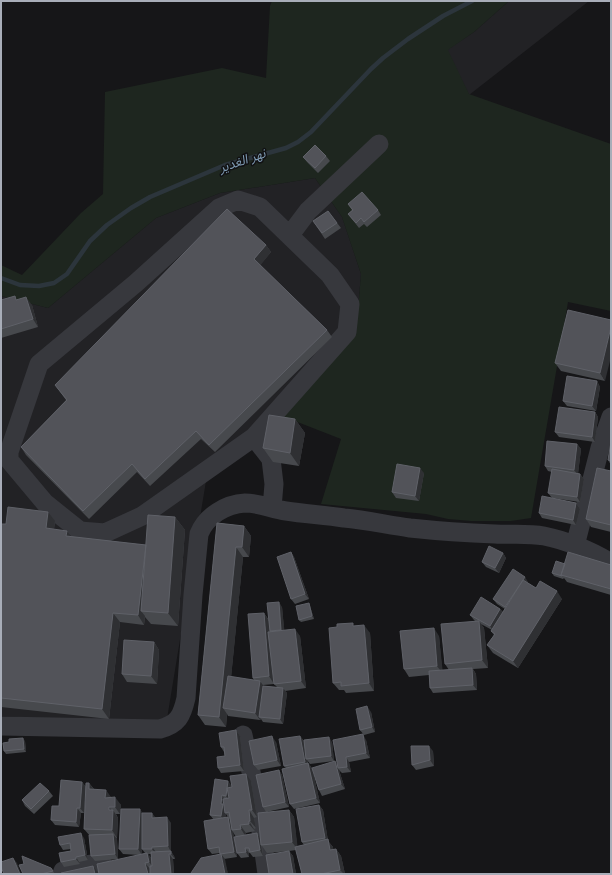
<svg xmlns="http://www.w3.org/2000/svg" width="612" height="875" font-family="Inter,'Noto Sans Arabic',sans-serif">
<rect width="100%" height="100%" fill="#161618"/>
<path fill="#222225" d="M 509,1 L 589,1 L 469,95 L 447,50 L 474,32 Z
M 315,178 L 342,217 L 361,274 L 356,334 L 206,481 L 166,725 L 1,716 L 1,296 L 48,308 L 156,218 L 220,193 Z"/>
<path fill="#1e261f" d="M 272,1 L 509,1 L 474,32 L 448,50 L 469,94 L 611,144 L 611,311 L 568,302 L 531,518 L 511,521 L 471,521 L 448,519 L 426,514 L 321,504 L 341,439 L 277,414 L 356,334 L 361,274 L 342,217 L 315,178 L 220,193 L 156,218 L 48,308 L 1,296 L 1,265 L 22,275 L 81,213 L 103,194 L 105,92 L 222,68 L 266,78 L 270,6 Z"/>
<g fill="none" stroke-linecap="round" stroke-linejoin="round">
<path stroke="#2c353c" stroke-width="4.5" d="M 1,278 L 20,285 L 39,286 L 54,283 L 67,274 L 90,241 L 107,225 L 131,208 L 150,197 L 225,165 L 286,148 L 298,142 L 311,132 L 371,69 L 383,58 L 408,39 L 443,16 L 472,1"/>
<path stroke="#37383d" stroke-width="19" d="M 238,200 L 260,207 L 330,275 L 350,304 L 347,332 L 254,437 L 142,516 L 105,533 L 80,531 L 45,503 L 9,460 L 9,452 L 39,364 L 136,283 L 219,208 Z
M 290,235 L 308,211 L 379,144
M 254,437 L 271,459 L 274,484 L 272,508
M 575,546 L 600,448 L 611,417
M 1,726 L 160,729 C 178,724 182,716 186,698 L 193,595 L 199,534 C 206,516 226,504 245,503 C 259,503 272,509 286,511 C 305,514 325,515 344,518 C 366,520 388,525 410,528 C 438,531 467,533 495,534 C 511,535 527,533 544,536 C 565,540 592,551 611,563
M 243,735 L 256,795 L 267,874
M 62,874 L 63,871 L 84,865 L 102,863"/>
</g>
<path fill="#47494d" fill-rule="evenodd" d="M 326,156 L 330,161 L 318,173 L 307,162 L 303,157 Z
M 348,204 L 378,210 L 381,215 L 367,227 L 364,224 L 359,228 L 348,214 L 352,210 Z
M 328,211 L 341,228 L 325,239 L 313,221 Z
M 266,245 L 271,252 L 260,265 L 327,330 L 332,337 L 215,452 L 201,439 L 150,486 L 137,472 L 89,519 L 26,455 L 21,447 L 66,400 L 55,385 Z
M 1,300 L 18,300 L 32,305 L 38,327 L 1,338 Z
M 568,310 L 605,381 L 561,371 L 555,363 Z
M 597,381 L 600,387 L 596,411 L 567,406 L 563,401 Z
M 595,412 L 598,417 L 595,442 L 559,437 L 555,432 Z
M 295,419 L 305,433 L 299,466 L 273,462 L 263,448 Z
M 611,442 L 611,465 L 608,460 Z
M 577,444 L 581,449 L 578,473 L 580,474 L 584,479 L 580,502 L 552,498 L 548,493 L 552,472 L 548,471 L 545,466 Z
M 611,471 L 611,532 L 591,527 L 586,519 Z
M 424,473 L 419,501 L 396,498 L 392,492 Z
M 576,503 L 580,509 L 576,525 L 542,518 L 539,513 Z
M 175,517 L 185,530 L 178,626 L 151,624 L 145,617 L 144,625 L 120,622 L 109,719 L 1,707 L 1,524 L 6,524 L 55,521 L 54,529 L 71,537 L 146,545 Z
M 217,523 L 244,526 L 251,536 L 249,557 L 243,557 L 231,677 L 254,680 L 253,678 L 264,613 L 269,620 L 282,607 L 284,630 L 300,636 L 306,688 L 285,691 L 287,693 L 283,724 L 263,722 L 261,719 L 260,720 L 228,716 L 227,714 L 226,727 L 205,725 L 198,715 ZM 274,678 L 274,684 L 277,687 L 263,686 L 263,685 L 274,684 Z
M 291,552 L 294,557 L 309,599 L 295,604 L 291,599 Z
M 503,553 L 506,558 L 499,573 L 486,567 L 482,562 Z
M 565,564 L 611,565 L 611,595 L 567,582 L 564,578 L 563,579 L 554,576 L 552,573 Z
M 528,582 L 528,583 L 536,588 L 562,599 L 518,668 L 493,653 L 487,645 L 494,635 L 491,631 L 492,630 L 481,624 L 484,628 L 488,668 L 473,669 L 476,674 L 477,690 L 433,693 L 430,688 L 429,675 L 409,677 L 404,669 L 439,636 L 442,670 L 449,670 L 445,664 L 475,621 L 474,620 L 470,615 L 500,609 L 503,612 L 505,609 L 497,604 L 493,599 Z
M 310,606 L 314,619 L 301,622 L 299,620 Z
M 355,626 L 370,633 L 374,691 L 346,693 L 344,690 L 339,690 L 333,683 Z
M 154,642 L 159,650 L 157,684 L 127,682 L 122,674 Z
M 371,712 L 375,732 L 364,735 L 360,730 Z
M 236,730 L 240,736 L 244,771 L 221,773 L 218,768 L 225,756 L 224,752 L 221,747 Z
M 300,736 L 304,741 L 332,742 L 334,761 L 310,764 L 307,760 L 308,763 L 312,768 L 320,803 L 294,809 L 290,804 L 286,768 L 284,766 Z
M 333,740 L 366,740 L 370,758 L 349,762 L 351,772 L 342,773 L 339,770 L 345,789 L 322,796 L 319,790 L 335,761 L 338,766 Z
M 25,741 L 26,752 L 6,754 L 4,751 Z
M 276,742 L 281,766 L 258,770 L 254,765 Z
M 433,751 L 434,766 L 416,770 L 412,765 Z
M 279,770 L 282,775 L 289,807 L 266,812 L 263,807 Z
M 215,779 L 232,786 L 251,781 L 257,817 L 254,818 L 256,828 L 254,829 L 255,831 L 246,833 L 246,835 L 257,833 L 260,838 L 261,843 L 289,810 L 294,817 L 297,846 L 304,845 L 302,842 L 319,805 L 323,810 L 328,841 L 333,847 L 333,849 L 336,849 L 341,856 L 345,874 L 302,874 L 296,850 L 289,851 L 293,856 L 296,874 L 269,874 L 289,851 L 267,853 L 262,846 L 263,856 L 253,857 L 250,853 L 249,853 L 249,857 L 241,858 L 237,853 L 236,837 L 233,832 L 237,857 L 224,859 L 228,874 L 220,853 L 212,854 L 208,849 L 214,820 L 210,815 ZM 226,814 L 230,820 L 230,821 L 228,817 L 225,818 Z
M 82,782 L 86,787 L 84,813 L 81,813 L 79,827 L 55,825 L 51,820 L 59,806 Z
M 89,783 L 94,789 L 111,797 L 121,805 L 120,814 L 116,814 L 118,818 L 117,838 L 116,838 L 117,839 L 118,859 L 95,861 L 91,856 L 90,836 L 84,829 Z
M 49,791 L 53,796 L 34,814 L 25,806 L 22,800 Z
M 142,813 L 171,823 L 171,852 L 174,856 L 175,859 L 173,859 L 174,874 L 99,874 L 139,855 L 123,854 L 119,849 ZM 142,839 L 142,849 L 145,853 L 142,854 ZM 148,854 L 151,854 L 152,859 Z
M 84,838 L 88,860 L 79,862 L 80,864 L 64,867 L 61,862 L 71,851 L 71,849 L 63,850 L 60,845 Z
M 51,868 L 55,874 L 23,874 Z"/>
<path fill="#2f3033" d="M 266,245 L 271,252 L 259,267 L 254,259 Z
M 26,297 L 32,305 L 38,327 L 33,319 Z
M 611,327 L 611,357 L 605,381 L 600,373 Z
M 597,381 L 600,387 L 596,411 L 592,406 Z
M 595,412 L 598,417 L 595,442 L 592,437 Z
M 295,419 L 305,433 L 299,466 L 290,453 Z
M 577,444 L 581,449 L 578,475 L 574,470 Z
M 420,468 L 424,473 L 419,501 L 415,496 Z
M 580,474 L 584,479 L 580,502 L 577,497 Z
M 576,503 L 580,509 L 576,525 L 573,520 Z
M 48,512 L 55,521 L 53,538 L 46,528 Z
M 175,517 L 185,530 L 178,626 L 168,613 Z
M 244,526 L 251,536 L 249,557 L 242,547 Z
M 67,531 L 73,540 L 66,536 Z
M 146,545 L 152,555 L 141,611 L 145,616 L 144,625 L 138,615 Z
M 236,547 L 243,557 L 228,709 L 223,708 L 227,714 L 226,727 L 219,717 Z
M 291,552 L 294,557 L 309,599 L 305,594 Z
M 503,553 L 506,558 L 499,573 L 495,568 Z
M 525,577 L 528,582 L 508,612 L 505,607 Z
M 557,591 L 562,599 L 518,668 L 513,661 Z
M 279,602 L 282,607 L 285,636 L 281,631 Z
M 309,603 L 310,606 L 314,619 L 312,616 Z
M 500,609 L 504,614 L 493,631 L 490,626 Z
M 113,613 L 120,622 L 109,719 L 102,709 Z
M 264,613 L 269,621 L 274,684 L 269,676 Z
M 479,621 L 484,628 L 488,668 L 482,660 Z
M 364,625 L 370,633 L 374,691 L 369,683 Z
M 434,628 L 439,636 L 443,674 L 437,666 Z
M 295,629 L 300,636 L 306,688 L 301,681 Z
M 154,642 L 159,650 L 157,684 L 151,676 Z
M 472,668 L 476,674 L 477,690 L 473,685 Z
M 260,681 L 265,688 L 259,717 L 261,719 L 260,720 L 255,713 Z
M 283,688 L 287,693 L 283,724 L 280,719 Z
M 367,706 L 371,712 L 375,732 L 372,727 Z
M 236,730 L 240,736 L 244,771 L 240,765 Z
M 363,734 L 366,740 L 370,758 L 366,753 Z
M 272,736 L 276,742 L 281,766 L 277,760 Z
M 300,736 L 304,741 L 306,759 L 307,760 L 309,767 L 305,762 Z
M 329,737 L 332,742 L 334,761 L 331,756 Z
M 23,738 L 25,741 L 26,752 L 24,749 Z
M 429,746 L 433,751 L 434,766 L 430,760 Z
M 346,757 L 349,762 L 351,772 L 347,767 Z
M 335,761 L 338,766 L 338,768 L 339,770 L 345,789 L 341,784 Z
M 308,763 L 312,768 L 320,803 L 316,798 Z
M 279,770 L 282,775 L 289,807 L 285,802 Z
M 246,774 L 251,781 L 257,817 L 252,810 Z
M 228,781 L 232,786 L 230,801 L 226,796 Z
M 82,782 L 86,787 L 84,813 L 80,808 Z
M 89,783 L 95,791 L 89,789 Z
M 106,790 L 111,797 L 105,798 Z
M 222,795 L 225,800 L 225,813 L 226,814 L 225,821 L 221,816 L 221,804 Z
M 115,797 L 121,805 L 120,814 L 115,807 Z
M 319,805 L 323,810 L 328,841 L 333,847 L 335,858 L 330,850 L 328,842 L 325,838 Z
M 109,807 L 113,812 L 113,810 L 118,818 L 117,838 L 112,830 L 109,810 Z
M 77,808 L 81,813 L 79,827 L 76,822 Z
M 140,809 L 143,814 L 142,855 L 138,849 Z
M 249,810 L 254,818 L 256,828 L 250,821 Z
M 289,810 L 294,817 L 298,850 L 292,842 Z
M 152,813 L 156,818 L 152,818 Z
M 167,817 L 171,823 L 171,852 L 168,846 Z
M 228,817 L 232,823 L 232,830 L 233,832 L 237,857 L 234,852 Z
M 249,821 L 254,829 L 255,831 L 249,824 Z
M 240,825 L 246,833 L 246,837 L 241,829 Z
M 81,833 L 84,838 L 88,860 L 85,855 Z
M 257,833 L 260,838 L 263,856 L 260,850 Z
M 113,834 L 117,839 L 118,859 L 115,854 Z
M 152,847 L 156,852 L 156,854 L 152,849 Z
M 245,848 L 249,853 L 249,857 L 246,852 Z
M 336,849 L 341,856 L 345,874 L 344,874 L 340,870 Z
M 171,851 L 174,856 L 175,859 L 171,854 Z
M 289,851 L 293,856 L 296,874 L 293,874 Z
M 147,853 L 153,860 L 155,869 L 149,862 Z
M 169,854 L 173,859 L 174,874 L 171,874 Z
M 221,854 L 225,859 L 228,874 L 225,874 Z
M 76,857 L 79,862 L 80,864 L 76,859 Z
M 13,858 L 17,863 L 21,874 L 20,874 Z
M 145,863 L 151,870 L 151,874 L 148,874 Z
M 93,866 L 99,874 L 95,874 Z"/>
<path fill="#525359" stroke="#5f6168" d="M 315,145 L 326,156 L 315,168 L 303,157 Z
M 362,192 L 378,210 L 364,222 L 361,218 L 356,223 L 348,214 L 353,210 L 348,204 Z
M 227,209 L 266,245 L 254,259 L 327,330 L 209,445 L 196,431 L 145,479 L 132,464 L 83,511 L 21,447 L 67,400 L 55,385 Z
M 328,211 L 337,223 L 322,233 L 313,221 Z
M 15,296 L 16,300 L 26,297 L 33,319 L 1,329 L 1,300 Z
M 568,310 L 611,320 L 611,327 L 600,373 L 555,363 Z
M 567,376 L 597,381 L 592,406 L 563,401 Z
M 559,407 L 595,412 L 592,437 L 555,432 Z
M 269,415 L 295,419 L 290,453 L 263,448 Z
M 547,441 L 577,444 L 574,470 L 545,466 Z
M 611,442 L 611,461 L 608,460 Z
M 397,464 L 420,468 L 415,496 L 392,492 Z
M 597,468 L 611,471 L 611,525 L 586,519 Z
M 552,469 L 580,474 L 577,497 L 548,493 Z
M 542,496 L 576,503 L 573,520 L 539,513 Z
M 8,507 L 48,512 L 46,528 L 67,531 L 66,536 L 146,545 L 138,615 L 113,613 L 102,709 L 1,698 L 1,524 L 6,524 Z
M 148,515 L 175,517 L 168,613 L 141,611 Z
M 217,523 L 244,526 L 242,547 L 236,547 L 219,717 L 198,715 Z
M 489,546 L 503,553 L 495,568 L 482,562 Z
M 291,552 L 305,594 L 291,599 L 277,557 Z
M 568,552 L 611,565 L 611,589 L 561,575 Z
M 556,561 L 565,564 L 561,575 L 562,575 L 562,576 L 552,573 Z
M 513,569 L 525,577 L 505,607 L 493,599 Z
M 523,580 L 536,588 L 540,581 L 557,591 L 513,661 L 487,645 L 495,634 L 491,631 Z
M 481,597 L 500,609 L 490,626 L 470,615 Z
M 279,602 L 281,630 L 270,631 L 267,603 Z
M 309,603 L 312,616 L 299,620 L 296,606 Z
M 264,613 L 269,676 L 253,678 L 248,614 Z
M 479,621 L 482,660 L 445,664 L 441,624 Z
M 353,623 L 353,626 L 364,625 L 369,683 L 341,686 L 341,682 L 333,683 L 329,628 L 337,627 L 337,624 Z
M 434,628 L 437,666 L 404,669 L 400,631 Z
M 295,629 L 301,681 L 274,684 L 268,632 Z
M 124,640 L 154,642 L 151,676 L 122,674 Z
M 472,668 L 473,685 L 430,688 L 429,671 Z
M 228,676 L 260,681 L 255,713 L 223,708 Z
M 263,686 L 283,688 L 280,719 L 259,717 Z
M 367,706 L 372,727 L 360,730 L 356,709 Z
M 236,730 L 240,765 L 218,768 L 217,757 L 225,756 L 224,747 L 221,747 L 219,733 Z
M 363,734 L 366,753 L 346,757 L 347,767 L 338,768 L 333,740 Z
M 272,736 L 277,760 L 254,765 L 249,741 Z
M 300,736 L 305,762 L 284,766 L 279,739 Z
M 329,737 L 331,756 L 306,759 L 304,740 Z
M 23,738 L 24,749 L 4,751 L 3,743 L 9,742 L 9,739 Z
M 411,746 L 429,746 L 430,760 L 412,765 Z
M 335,761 L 341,784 L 319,790 L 312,768 Z
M 308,763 L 316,798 L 290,804 L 282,769 Z
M 279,770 L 285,802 L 263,807 L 256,775 Z
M 246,774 L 252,810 L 249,810 L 250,821 L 249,821 L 249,824 L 240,825 L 241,829 L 232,830 L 229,812 L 225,813 L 223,799 L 229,798 L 227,788 L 232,787 L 230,776 Z
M 215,779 L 228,781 L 226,796 L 222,795 L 221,804 L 223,804 L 221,816 L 210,815 Z
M 61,780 L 82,782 L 80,808 L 77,808 L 76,822 L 51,820 L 52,806 L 59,806 Z
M 40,783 L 49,791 L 31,809 L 22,800 Z
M 86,783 L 89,783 L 89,789 L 106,790 L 105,798 L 115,797 L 115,807 L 109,807 L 109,810 L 113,810 L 112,830 L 84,829 Z
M 319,805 L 325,838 L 302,842 L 296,809 Z
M 121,809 L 140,809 L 138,849 L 119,849 Z
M 289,810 L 292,842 L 261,845 L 258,813 Z
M 142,813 L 152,813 L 152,818 L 167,817 L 168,846 L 152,847 L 152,849 L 142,849 Z
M 228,817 L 234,852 L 220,854 L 219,847 L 208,849 L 204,821 Z
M 81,833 L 85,855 L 76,857 L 76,859 L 61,862 L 59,853 L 71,851 L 70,843 L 60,845 L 58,837 Z
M 257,833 L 260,850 L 250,852 L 249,848 L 245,848 L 246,852 L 237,853 L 234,837 Z
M 113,834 L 115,854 L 91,856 L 89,835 Z
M 328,839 L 330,850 L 336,849 L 340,870 L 321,874 L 302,874 L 295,847 Z
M 171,851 L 171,854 L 169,854 L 171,874 L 150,874 L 150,866 L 152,866 L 151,852 Z
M 289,851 L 293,874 L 269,874 L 266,855 Z
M 147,853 L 149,862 L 145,863 L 148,874 L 99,874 L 97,864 Z
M 221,854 L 225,874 L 191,874 L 191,873 L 201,858 Z
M 22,856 L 51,868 L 53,871 L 41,874 L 23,874 L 19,865 L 24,864 Z
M 13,858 L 20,874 L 4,874 L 1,867 L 1,862 Z
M 93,866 L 95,874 L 61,874 L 61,873 Z"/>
<g text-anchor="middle" stroke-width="3" stroke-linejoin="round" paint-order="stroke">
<g font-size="13" font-style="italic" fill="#7f9bb3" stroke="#111113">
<text transform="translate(242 160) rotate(-19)" y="5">نهر الغدير</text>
</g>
</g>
<rect width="612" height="875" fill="none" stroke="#a8adb8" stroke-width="4"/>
</svg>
